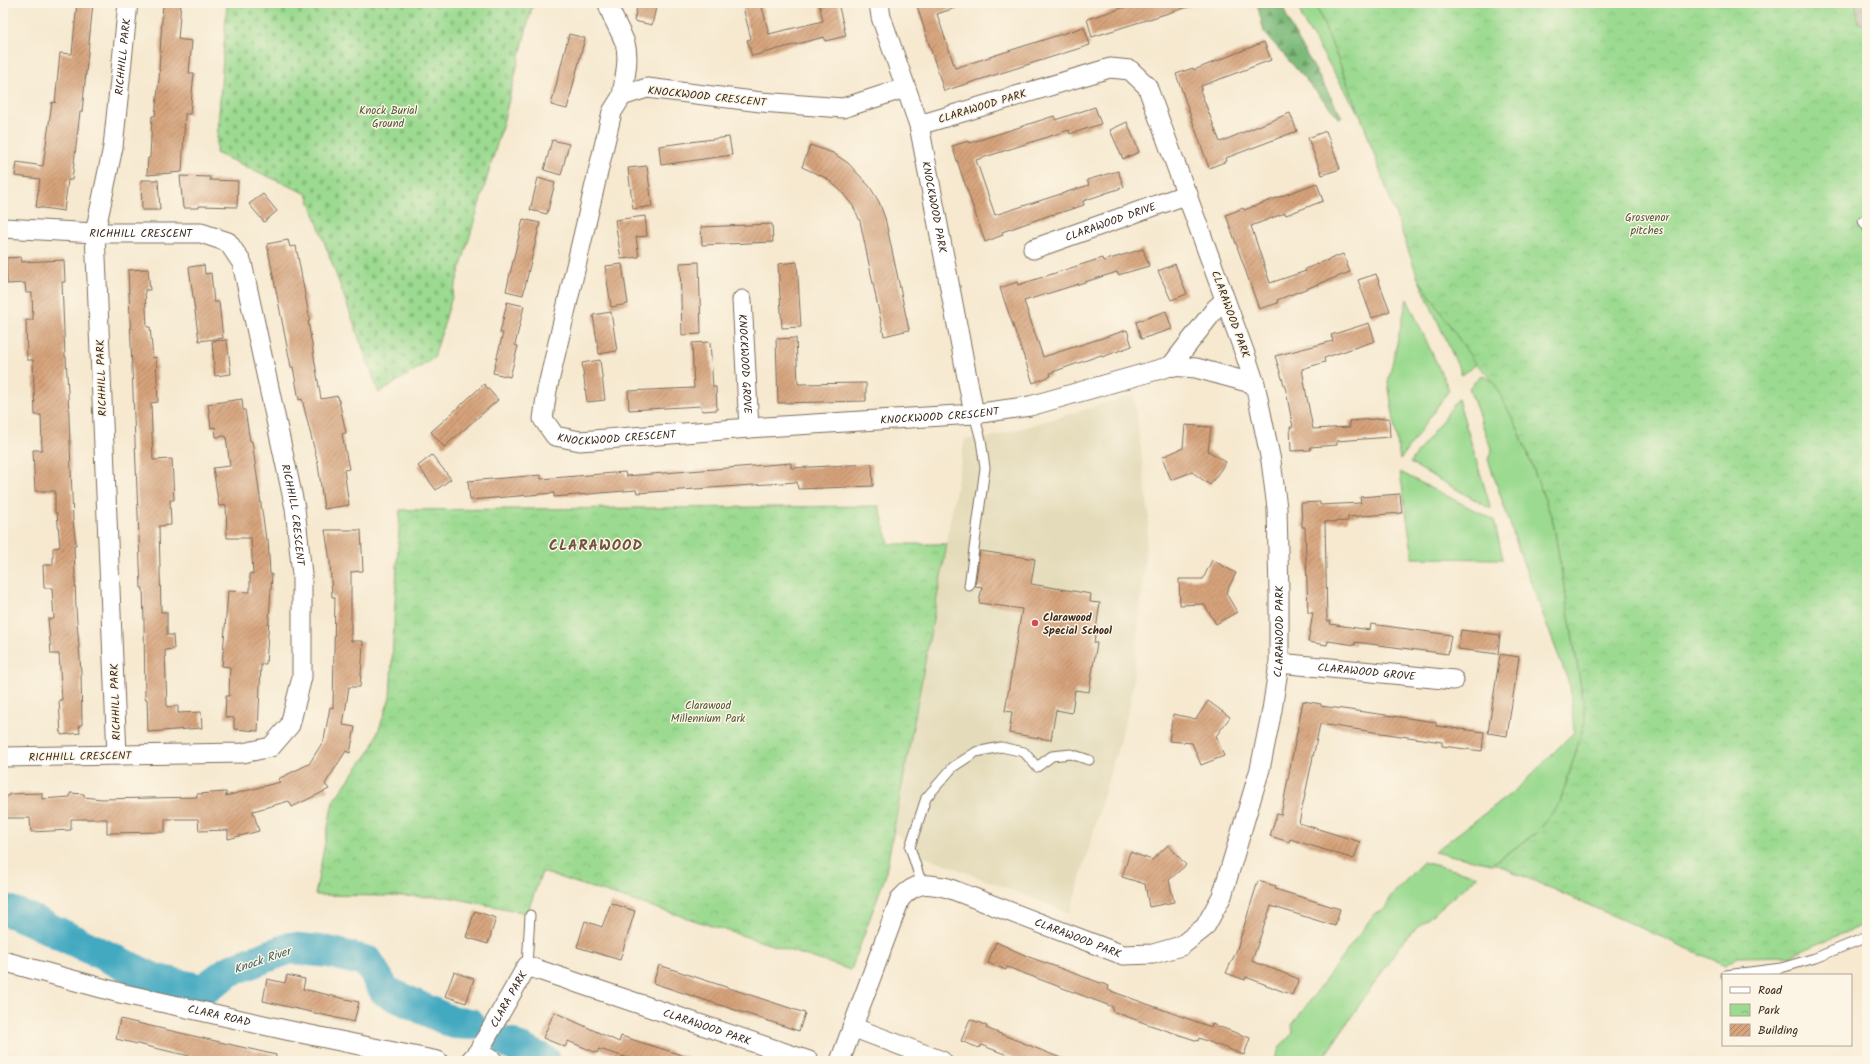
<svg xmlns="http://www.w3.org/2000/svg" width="1870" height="1064" font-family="Kalam,sans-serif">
<defs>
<pattern id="industrial-furrows" width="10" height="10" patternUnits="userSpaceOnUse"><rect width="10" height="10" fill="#c6c5b8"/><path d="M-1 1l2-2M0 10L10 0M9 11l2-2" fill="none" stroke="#aba99e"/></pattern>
<pattern id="forest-firs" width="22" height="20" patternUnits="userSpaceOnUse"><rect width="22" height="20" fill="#7cba7a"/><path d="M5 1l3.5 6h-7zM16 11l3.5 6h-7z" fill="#679763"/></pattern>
<pattern id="cemetery-stones" width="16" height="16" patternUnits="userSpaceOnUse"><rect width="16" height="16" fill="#9bda90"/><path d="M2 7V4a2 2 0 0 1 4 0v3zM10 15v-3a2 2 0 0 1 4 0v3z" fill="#86bb7c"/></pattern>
<pattern id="park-crowns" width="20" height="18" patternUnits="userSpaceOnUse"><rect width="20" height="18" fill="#9bda90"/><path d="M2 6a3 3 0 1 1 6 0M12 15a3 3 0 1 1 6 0" fill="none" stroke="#86bb7c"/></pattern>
<pattern id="building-hatch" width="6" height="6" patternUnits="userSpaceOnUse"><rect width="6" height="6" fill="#d6a37c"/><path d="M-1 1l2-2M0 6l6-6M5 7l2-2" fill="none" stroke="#af8565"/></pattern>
</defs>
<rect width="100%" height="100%" fill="#fcf5e5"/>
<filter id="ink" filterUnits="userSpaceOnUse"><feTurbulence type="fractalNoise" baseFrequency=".025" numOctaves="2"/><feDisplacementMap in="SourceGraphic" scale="8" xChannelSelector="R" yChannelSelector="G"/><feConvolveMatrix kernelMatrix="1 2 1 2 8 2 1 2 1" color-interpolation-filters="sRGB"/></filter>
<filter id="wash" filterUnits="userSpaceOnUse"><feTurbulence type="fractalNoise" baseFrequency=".012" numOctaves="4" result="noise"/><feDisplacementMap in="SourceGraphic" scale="16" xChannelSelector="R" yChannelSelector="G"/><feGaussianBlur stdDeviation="0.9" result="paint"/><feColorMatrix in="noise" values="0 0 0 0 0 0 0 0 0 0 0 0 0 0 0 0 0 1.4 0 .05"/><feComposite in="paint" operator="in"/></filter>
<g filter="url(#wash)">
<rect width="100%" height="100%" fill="#f6e9d0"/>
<path fill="#e4dbba" d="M 1134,395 L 1149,516 L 1131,701 L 1070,913 L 922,855 L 893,832 L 965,439 L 981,440 Z"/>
<path fill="url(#industrial-furrows)" d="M 1856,3 L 1867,3 L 1867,24 L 1858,23 Z"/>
<path fill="#9bda90" stroke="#6b8257" d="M 1299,3 L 1327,3 L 1317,7 L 1361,117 L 1302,19 Z
M 1417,276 L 1477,364 L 1462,375 Z
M 1407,299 L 1449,390 L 1400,460 L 1388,382 Z
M 1481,375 L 1494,382 L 1519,431 L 1553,521 L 1585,710 L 1585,722 L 1560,803 L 1539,831 L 1492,864 L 1434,852 L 1517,789 L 1574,732 L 1570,686 L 1523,562 L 1488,459 L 1492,451 L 1469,388 Z
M 1458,399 L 1491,509 L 1410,463 Z
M 1400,472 L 1494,520 L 1503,559 L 1413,558 Z
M 1423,862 L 1478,876 L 1406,937 L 1321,1061 L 1274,1061 L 1281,1045 L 1293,1033 L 1292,1025 L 1375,913 C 1384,912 1388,906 1390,897 Z"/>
<path fill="url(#forest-firs)" stroke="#5c724c" d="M 1257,3 L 1281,3 L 1292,29 L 1342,117 L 1340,119 L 1264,32 Z"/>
<path fill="url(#cemetery-stones)" stroke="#6b8257" d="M 227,3 L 533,3 L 502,127 L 434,358 L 379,393 L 307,194 L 216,153 Z"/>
<path fill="url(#park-crowns)" stroke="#6b8257" d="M 1327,3 L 1856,3 L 1858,23 L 1867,24 L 1867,923 L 1790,956 L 1738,957 L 1725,965 L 1493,863 L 1536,834 L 1560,803 L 1585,722 L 1585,710 L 1553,521 L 1519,431 L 1493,381 L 1475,363 L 1418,278 L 1361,117 L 1317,7 Z
M 879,506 L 889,544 L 947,544 L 885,877 L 851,970 L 542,872 L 527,913 L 448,897 L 315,895 L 333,801 L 372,748 L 390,698 L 400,510 Z"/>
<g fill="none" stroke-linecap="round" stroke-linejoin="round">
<path stroke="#42a9c1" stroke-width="32" d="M 3,909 L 29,919 L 154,979 L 203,990 L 229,971 L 290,948 L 329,952 L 368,962 L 385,991 L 454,1023 L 470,1024
M 508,1043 L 545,1061"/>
</g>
<g id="blocks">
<path fill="url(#building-hatch)" d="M 77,3 L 93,3 L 82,112 L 80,112 L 72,180 L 68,180 L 64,211 L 36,207 L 40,179 L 15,176 L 17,162 L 43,166 L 52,102 L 55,103 L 60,53 L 72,54 Z
M 163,3 L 181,3 L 178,39 L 192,41 L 189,73 L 194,73 L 190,114 L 185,114 L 182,172 L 147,175 L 148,158 L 150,158 L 152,116 L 155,116 L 160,70 L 159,70 Z
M 638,3 L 657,3 L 652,25 L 634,21 Z
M 742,3 L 761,3 L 769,34 L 823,21 L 819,3 L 838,3 L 846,36 L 825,41 L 824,37 L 752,56 L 747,40 L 751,39 Z
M 916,3 L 961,3 L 961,6 L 937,14 L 955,68 L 1084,27 L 1090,45 L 944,91 Z
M 1139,3 L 1191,3 L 1191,6 L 1092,37 L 1087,19 Z
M 569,34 L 585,38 L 567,109 L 551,105 Z
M 1264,42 L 1271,60 L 1201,86 L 1202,89 L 1200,90 L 1220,142 L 1290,113 L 1297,131 L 1226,158 L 1227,161 L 1209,168 L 1176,74 L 1193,68 L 1194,70 Z
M 1095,107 L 1101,124 L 1070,134 L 1069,130 L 976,160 L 995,215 L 1089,185 L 1087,180 L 1118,171 L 1124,187 L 1083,201 L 1084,205 L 1053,215 L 1053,214 L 1002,232 L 1003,235 L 985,242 L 952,146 L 969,141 L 970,143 L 1054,116 L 1055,120 Z
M 1127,122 L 1139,152 L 1123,159 L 1110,130 Z
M 1326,131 L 1340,169 L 1322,175 L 1308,138 Z
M 729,137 L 732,155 L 661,165 L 659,146 Z
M 552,140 L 569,144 L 561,175 L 544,170 Z
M 810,145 L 833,153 L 848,163 L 870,187 L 879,202 L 885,218 L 909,330 L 884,336 L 860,221 L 853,206 L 840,190 L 826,178 L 802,167 Z
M 647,166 L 652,206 L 633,209 L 628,168 Z
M 180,176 L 210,177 L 210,180 L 238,181 L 237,207 L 199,206 L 199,208 L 183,208 Z
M 538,178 L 555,183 L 547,214 L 530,210 Z
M 141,180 L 158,180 L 160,210 L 142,210 Z
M 1317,183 L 1323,201 L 1286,215 L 1285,213 L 1251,226 L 1270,283 L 1306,271 L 1305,269 L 1343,254 L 1350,272 L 1277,300 L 1278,303 L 1259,309 L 1226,215 L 1243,208 L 1244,210 Z
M 263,194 L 277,211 L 264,222 L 249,204 Z
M 645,216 L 647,236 L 636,237 L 639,257 L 621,259 L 615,220 Z
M 523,219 L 540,223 L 523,295 L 506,291 Z
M 772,224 L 773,242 L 702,245 L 701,227 Z
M 288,240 L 290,247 L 296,246 L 310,321 L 308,321 L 321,399 L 338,396 L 346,433 L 342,434 L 349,469 L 344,470 L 349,505 L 324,509 L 318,464 L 302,399 L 299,400 L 293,367 L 291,367 L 267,244 Z
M 1143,249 L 1149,266 L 1118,275 L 1117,272 L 1024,301 L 1043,357 L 1127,330 L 1132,346 L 1102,357 L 1101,355 L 1050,373 L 1051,376 L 1033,383 L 1000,288 L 1017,282 L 1018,285 L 1102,258 L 1103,261 Z
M 21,257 L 22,262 L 64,260 L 65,282 L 62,282 L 65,357 L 66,357 L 68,392 L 73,521 L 76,545 L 74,545 L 76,609 L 81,672 L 82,725 L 79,725 L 80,733 L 61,735 L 59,700 L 62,700 L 59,654 L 51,654 L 48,619 L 54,619 L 52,588 L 44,588 L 43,565 L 53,565 L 53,548 L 60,547 L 57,513 L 55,513 L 55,491 L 35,491 L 33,450 L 42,450 L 41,415 L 35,415 L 33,360 L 27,360 L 26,320 L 33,320 L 32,293 L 26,293 L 25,283 L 7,284 L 6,258 Z
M 699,262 L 701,334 L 682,335 L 680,263 Z
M 797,262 L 801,327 L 782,328 L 778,264 Z
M 622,264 L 628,304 L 611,307 L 605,266 Z
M 1175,264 L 1187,294 L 1171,300 L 1158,271 Z
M 204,265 L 205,274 L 211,273 L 214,302 L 219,302 L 223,338 L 199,341 L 189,267 Z
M 148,269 L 150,290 L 145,290 L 147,327 L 150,327 L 153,358 L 156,357 L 158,402 L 151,403 L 153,460 L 172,459 L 174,500 L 170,500 L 171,525 L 159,526 L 161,612 L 167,612 L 167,635 L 173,635 L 174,649 L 165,650 L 167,707 L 178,706 L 178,713 L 201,712 L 202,728 L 148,732 L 147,699 L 145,699 L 144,622 L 143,588 L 141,588 L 128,270 Z
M 1376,274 L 1390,311 L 1372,318 L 1358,280 Z
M 507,302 L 524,306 L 515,345 L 518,346 L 510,377 L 493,373 L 503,333 L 500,333 Z
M 1166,311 L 1172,329 L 1141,339 L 1136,322 Z
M 611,312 L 617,351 L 599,354 L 593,315 Z
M 1369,323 L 1375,341 L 1324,358 L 1325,362 L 1302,369 L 1307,398 L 1313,429 L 1350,427 L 1349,421 L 1389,418 L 1390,437 L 1337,441 L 1337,445 L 1310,447 L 1311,450 L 1291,451 L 1290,427 L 1293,427 L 1286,391 L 1275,356 L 1333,341 L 1331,335 Z
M 796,338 L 798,384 L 866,383 L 866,401 L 778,403 L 776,339 Z
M 227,340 L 231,374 L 215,376 L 212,341 Z
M 710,342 L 713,387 L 716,387 L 717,410 L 702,411 L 701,406 L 629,410 L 628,391 L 694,388 L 692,343 Z
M 600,360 L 605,400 L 587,402 L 582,363 Z
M 484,384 L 498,400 L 444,447 L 431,432 Z
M 242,399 L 243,410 L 245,410 L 250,441 L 252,441 L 266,539 L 268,539 L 270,574 L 272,574 L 266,664 L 261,664 L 258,731 L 234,729 L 234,718 L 225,717 L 226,696 L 229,696 L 230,667 L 222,666 L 228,591 L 250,592 L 250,573 L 253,574 L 251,538 L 227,538 L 226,505 L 219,506 L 213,468 L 230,466 L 226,436 L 216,437 L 215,427 L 211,428 L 208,404 Z
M 1185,425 L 1211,427 L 1208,451 L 1226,462 L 1210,485 L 1192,472 L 1171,480 L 1162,457 L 1183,448 Z
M 432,455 L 451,479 L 436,490 L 418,466 Z
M 791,463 L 791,468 L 872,464 L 873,486 L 798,489 L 797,482 L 637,493 L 636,490 L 554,497 L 554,493 L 470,500 L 468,481 L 541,475 L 541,479 L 625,472 L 626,476 Z
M 1400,494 L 1402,513 L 1348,517 L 1348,521 L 1325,522 L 1327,621 L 1331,621 L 1330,624 L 1370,630 L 1371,624 L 1451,635 L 1448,654 L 1355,642 L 1355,645 L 1328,641 L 1327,645 L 1308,642 L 1313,613 L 1308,613 L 1305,527 L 1302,527 L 1301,503 L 1320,502 L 1320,505 L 1361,503 L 1360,497 Z
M 325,530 L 361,530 L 363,571 L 351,572 L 351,641 L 363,641 L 362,662 L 360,687 L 349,687 L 343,725 L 355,727 L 350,753 L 346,751 L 325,784 L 329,789 L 292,807 L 289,801 L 253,811 L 259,831 L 228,839 L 228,830 L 199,831 L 198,819 L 165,819 L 165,832 L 107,833 L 107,819 L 71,819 L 71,830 L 31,832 L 30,818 L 3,818 L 3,796 L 9,796 L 9,794 L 42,793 L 42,799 L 70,797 L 70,793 L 84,794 L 84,797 L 102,799 L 197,797 L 197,794 L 226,792 L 226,796 L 280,782 L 278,779 L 309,764 L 324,740 L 330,707 L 333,708 L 335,597 L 332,597 L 330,561 Z
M 980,551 L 1035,559 L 1031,584 L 1091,594 L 1090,602 L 1100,603 L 1094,643 L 1097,643 L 1089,692 L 1075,690 L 1072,713 L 1056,710 L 1051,740 L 1009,733 L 1012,712 L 1005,711 L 1022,609 L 979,603 L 982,587 L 975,586 Z
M 1212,560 L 1236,573 L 1226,593 L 1237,612 L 1216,624 L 1204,604 L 1180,605 L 1179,579 L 1203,579 Z
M 1461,630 L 1500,635 L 1498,654 L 1458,649 Z
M 1500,654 L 1519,657 L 1507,736 L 1488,733 Z
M 1208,701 L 1230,717 L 1216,736 L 1224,756 L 1201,765 L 1192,743 L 1169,741 L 1173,714 L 1196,719 Z
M 1303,701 L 1321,704 L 1321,706 L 1436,722 L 1436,726 L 1484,732 L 1482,751 L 1442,746 L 1442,742 L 1320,724 L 1299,823 L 1360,842 L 1354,859 L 1290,839 L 1289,842 L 1270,836 L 1277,814 L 1281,815 Z
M 1168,845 L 1186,865 L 1169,880 L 1174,902 L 1149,907 L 1145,884 L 1122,877 L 1130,852 L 1152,860 Z
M 1258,881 L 1276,886 L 1275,889 L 1340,909 L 1335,926 L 1271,906 L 1252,961 L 1299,979 L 1292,995 L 1246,977 L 1245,980 L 1226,973 L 1236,952 Z
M 611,903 L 635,911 L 620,960 L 577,947 L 585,921 L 602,927 Z
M 475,911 L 496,918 L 488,944 L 466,937 Z
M 996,942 L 1029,957 L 1109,986 L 1108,990 L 1211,1027 L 1212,1024 L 1250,1038 L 1244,1055 L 1199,1038 L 1198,1041 L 1150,1025 L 1112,1011 L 1113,1007 L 1007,967 L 1006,970 L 988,963 Z
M 659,965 L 805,1013 L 799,1031 L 653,983 Z
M 454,972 L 474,979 L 466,1003 L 445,996 Z
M 287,975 L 305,979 L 303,989 L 359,1002 L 354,1022 L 263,1001 L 267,979 L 285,983 Z
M 554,1012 L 619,1042 L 621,1036 L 691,1058 L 690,1061 L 638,1061 L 599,1049 L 597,1053 L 568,1041 L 565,1047 L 543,1038 Z
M 120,1019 L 276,1055 L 275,1061 L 211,1061 L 116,1039 Z
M 970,1019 L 987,1026 L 986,1028 L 1068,1061 L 1023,1061 L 981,1045 L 979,1048 L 961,1041 Z"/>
</g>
</g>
<g filter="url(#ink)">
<use href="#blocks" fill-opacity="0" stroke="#7c6d5c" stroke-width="1"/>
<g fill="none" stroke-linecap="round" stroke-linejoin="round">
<g stroke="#7c6d5c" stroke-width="11">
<path id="service" d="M 1863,221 L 1867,227
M 969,586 L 985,468 L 981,440 L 974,414
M 922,885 L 910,847 L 926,798 L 953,767 L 976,752 L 1001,747 L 1024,752 L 1037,767 L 1052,756 L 1071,754 L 1089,760
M 527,966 L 530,915
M 1726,975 L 1781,968 L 1815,958 L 1867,937"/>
</g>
<g stroke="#7c6d5c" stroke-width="21">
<g id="minor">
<path d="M 608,3 C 611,17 620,29 625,43 C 630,59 624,80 622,96"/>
<path id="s1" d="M 879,3 L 881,17 L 919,125 L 974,414"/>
<path id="s2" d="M 905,88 L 843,108 L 761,102 L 647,88 L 622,96 L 612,112 L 547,390 L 543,419 L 555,436 L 580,441 L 749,428 L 974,414 L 1030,406 L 1171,366 L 1196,368 L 1255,384"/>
<path id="s3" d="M 3,228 L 95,233 L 201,233 L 228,242 L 242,263 L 295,508 L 302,575 L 302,677 L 290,725 L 271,747 L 243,753 L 3,757"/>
<path id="s4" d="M 1033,249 L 1188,194"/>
<path id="s5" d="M 742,300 L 749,428"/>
<path d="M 1171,366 L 1216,308 L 1225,300"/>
<path id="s6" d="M 1279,663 L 1454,680"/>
<path id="s7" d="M 117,755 L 95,233 L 113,147 L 128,3"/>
<path id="s8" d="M 3,961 L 120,993 L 286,1030 L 438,1061"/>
<path d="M 852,1027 L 942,1061"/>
<path d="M 478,1052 L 493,1061"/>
<path id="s9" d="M 470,1061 L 478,1052 L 527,966 L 809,1061"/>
<path id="s10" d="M 840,1061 L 900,899 C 916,881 927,883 948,888 L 1123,955 L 1153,954 L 1181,946 L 1205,927 L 1222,896 L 1260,769 L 1272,710 L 1279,663 L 1279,594 L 1277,508 L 1271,461 L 1255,384 L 1245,354 L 1147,86 L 1130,70 L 1110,68 L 919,125"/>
</g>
</g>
<use href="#service" stroke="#fff" stroke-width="9"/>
<use href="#minor" stroke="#fff" stroke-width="19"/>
</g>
</g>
<circle fill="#d1495b" stroke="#fcf5e5" stroke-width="1.5" cx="1035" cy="623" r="4"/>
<g text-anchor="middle" stroke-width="3" stroke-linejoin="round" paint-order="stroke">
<g font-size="11" fill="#3b2a1e" stroke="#fcf5e5">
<text dy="4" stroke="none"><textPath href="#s7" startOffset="701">RICHHILL PARK</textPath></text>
<text transform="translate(707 96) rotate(6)" y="4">KNOCKWOOD CRESCENT</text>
<text transform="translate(982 106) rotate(-17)" y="4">CLARAWOOD PARK</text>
<text dy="4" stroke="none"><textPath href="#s1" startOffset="212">KNOCKWOOD PARK</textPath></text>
<text dy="4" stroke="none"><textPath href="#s4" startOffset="82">CLARAWOOD DRIVE</textPath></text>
<text dy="4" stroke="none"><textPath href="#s3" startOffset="138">RICHHILL CRESCENT</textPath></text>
<text transform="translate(1231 314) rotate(70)" y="4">CLARAWOOD PARK</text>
<text dy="4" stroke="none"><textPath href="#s5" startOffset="64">KNOCKWOOD GROVE</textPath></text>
<text transform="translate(101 378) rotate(-92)" y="4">RICHHILL PARK</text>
<text dy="4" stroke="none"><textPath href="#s2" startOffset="1029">KNOCKWOOD CRESCENT</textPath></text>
<text dy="4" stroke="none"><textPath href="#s2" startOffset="705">KNOCKWOOD CRESCENT</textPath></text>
<text dy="4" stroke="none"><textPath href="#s3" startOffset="509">RICHHILL CRESCENT</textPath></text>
<text dy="4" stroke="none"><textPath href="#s10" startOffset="810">CLARAWOOD PARK</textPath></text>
<text dy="4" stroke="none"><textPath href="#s6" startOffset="88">CLARAWOOD GROVE</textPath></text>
<text transform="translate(115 702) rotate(-92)" y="4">RICHHILL PARK</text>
<text transform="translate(80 756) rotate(-1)" y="4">RICHHILL CRESCENT</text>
<text dy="4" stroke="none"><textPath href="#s10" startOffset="365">CLARAWOOD PARK</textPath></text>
<text dy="4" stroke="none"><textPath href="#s9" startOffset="73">CLARA PARK</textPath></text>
<text dy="4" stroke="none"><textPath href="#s8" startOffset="223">CLARA ROAD</textPath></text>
<text dy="4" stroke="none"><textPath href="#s9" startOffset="301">CLARAWOOD PARK</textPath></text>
</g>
<g font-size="11" fill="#53563a" stroke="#fcf5e5">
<text x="388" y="114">Knock Burial<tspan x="388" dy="13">Ground</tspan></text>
<text x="1647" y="221">Grosvenor<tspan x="1647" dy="13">pitches</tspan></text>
<text x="708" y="709">Clarawood<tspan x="708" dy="13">Millennium Park</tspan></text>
</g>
<g font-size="11" font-weight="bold" fill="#3b2a1e" stroke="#fcf5e5" text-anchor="start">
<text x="1043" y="621">Clarawood<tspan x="1043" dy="13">Special School</tspan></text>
</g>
<g font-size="12" font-style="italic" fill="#3e5d5f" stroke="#fcf5e5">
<text transform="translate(262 960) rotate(-19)" y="4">Knock River</text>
</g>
<g font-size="15" font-weight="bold" letter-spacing="1" fill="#71543f" stroke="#fcf5e5">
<text x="596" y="550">CLARAWOOD</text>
</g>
</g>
<rect width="1870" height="1064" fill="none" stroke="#fcf5e5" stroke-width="16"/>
<rect x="1722" y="974" width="130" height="72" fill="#fcf5e5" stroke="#afa495"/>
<rect x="1730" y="987" width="20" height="6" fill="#ffffff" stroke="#afa495"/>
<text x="1758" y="994" font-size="12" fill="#3b2a1e">Road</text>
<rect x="1730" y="1004" width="20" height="12" fill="url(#park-crowns)" stroke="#afa495"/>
<text x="1758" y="1014" font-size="12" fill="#3b2a1e">Park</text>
<rect x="1730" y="1024" width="20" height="12" fill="url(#building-hatch)" stroke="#afa495"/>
<text x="1758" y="1034" font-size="12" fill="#3b2a1e">Building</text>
</svg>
